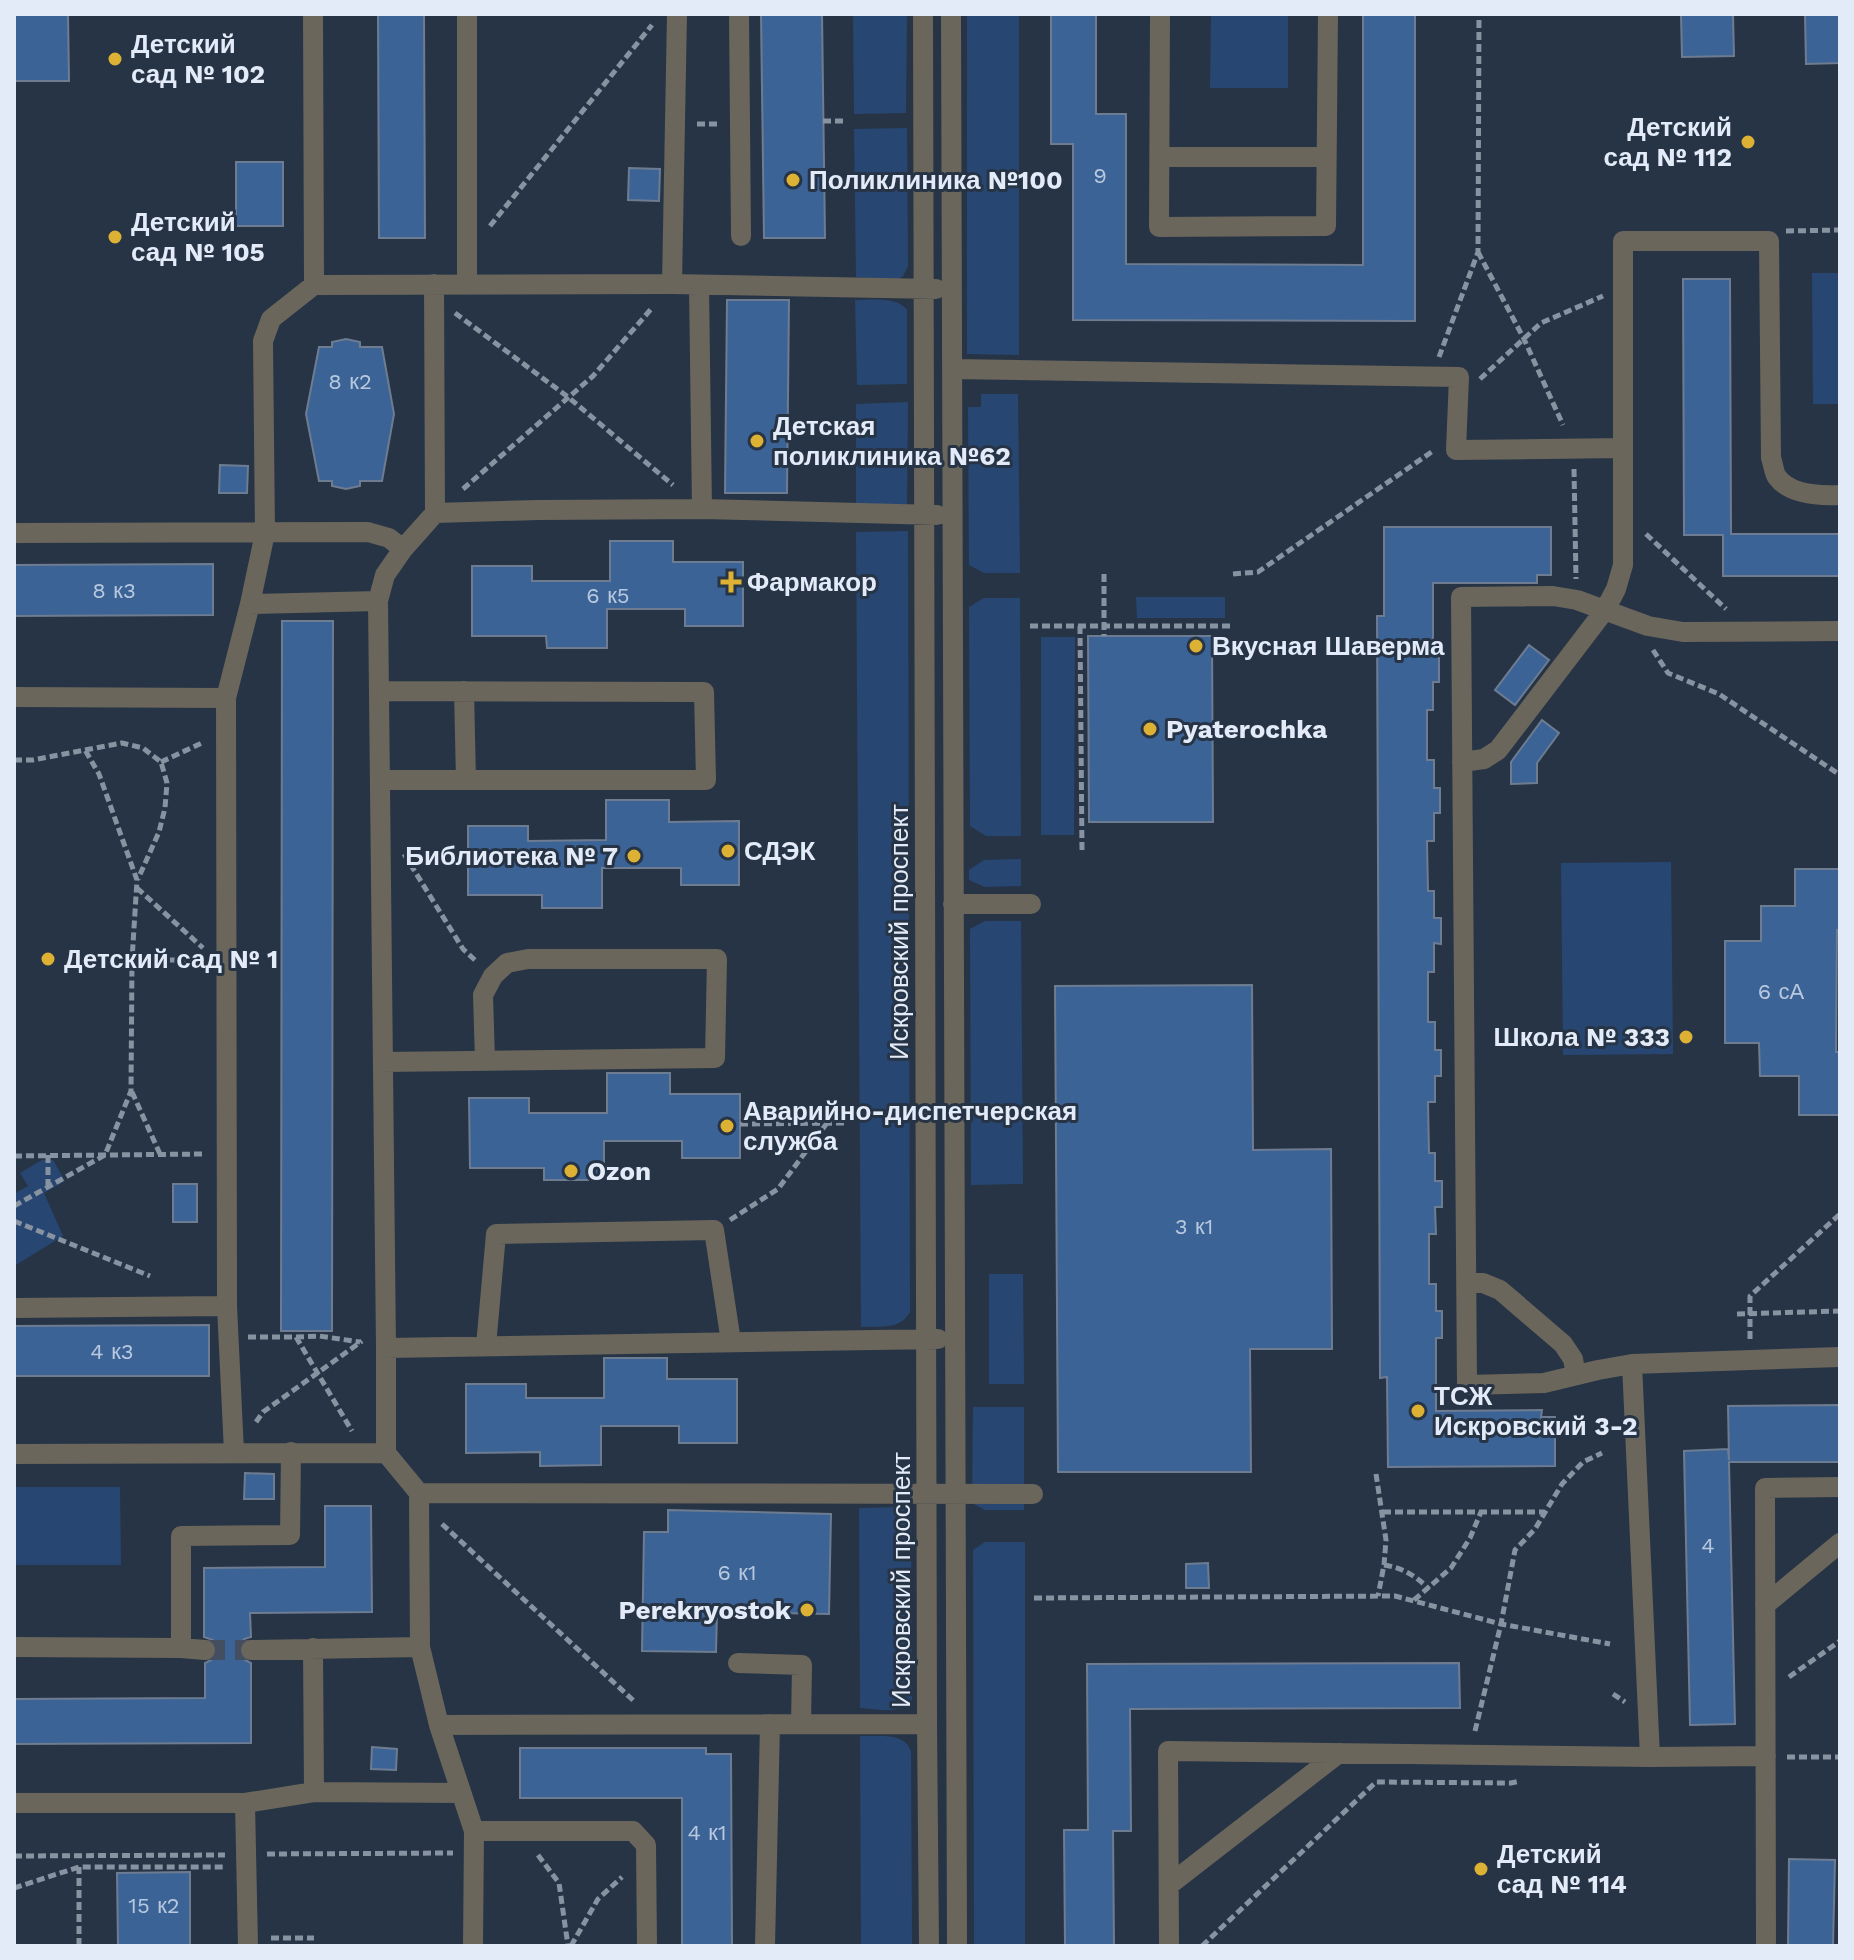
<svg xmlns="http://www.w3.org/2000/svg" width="1854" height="1960" font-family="'Work Sans',sans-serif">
<rect width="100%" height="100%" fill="#273446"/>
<path fill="#274772" d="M 853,14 L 907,14 L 906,113 L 854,114 Z
M 967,14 L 1019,14 L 1019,355 L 967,354 Z
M 1211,14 L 1288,14 L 1288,88 L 1210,88 Z
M 907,128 L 908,266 L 903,276 L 897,280 L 856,277 L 854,129 Z
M 1812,273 L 1840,273 L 1840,404 L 1813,404 Z
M 855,300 C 871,300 897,296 907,310 L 907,384 L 857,385 Z
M 981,394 L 1018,394 L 1020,573 L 984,573 L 969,565 L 968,407 L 981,407 Z
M 908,402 L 907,505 L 856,504 L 856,404 Z
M 908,531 L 910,1312 C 901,1330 879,1326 861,1327 L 856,532 Z
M 1136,597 L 1225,597 L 1225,618 L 1137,618 Z
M 984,598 L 1020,598 L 1021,836 L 986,836 L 970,826 L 969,607 Z
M 1041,637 L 1075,637 L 1074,835 L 1041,835 Z
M 1021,859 L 1021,886 L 985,887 L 969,880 L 969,870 L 984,860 Z
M 1671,862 L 1673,1054 L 1563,1055 L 1561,863 Z
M 985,921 L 1021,921 L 1023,1184 L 971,1185 L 970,929 Z
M 42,1160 L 53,1160 L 65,1181 L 44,1193 L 63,1236 L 14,1266 L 14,1194 L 28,1186 L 20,1173 Z
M 989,1274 L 1023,1274 L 1024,1384 L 989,1384 Z
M 973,1407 L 1024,1407 L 1024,1510 L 985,1510 L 972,1503 Z
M 14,1487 L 120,1487 L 121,1565 L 14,1565 Z
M 905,1507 L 911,1510 L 912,1700 C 902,1715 876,1709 860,1708 L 859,1508 Z
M 985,1542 L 1025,1542 L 1025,1946 L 974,1946 L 973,1550 Z
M 860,1736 C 877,1737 904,1731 911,1751 L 912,1946 L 861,1946 Z"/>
<path fill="#3c6396" stroke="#6d7c91" stroke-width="2" d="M 14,14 L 68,14 L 69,81 L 15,81 Z
M 378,14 L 424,14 L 425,238 L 379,238 Z
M 761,14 L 822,14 L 825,238 L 764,238 Z
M 1051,14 L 1096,14 L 1096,114 L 1126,114 L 1126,264 L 1363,265 L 1363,14 L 1415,14 L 1415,321 L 1073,320 L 1073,144 L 1051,144 Z
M 1681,14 L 1733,14 L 1734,56 L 1682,57 Z
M 1805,14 L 1840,14 L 1840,63 L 1806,64 Z
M 236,162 L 283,162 L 283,226 L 236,226 Z
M 629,168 L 660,169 L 659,201 L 628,200 Z
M 1683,279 L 1730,279 L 1731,534 L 1840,534 L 1840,576 L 1723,576 L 1723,535 L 1684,535 Z
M 727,300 L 789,300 L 787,493 L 725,493 Z
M 346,339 L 360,342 L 360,347 L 382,347 L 394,414 L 382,481 L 360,481 L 360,486 L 346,489 L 332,486 L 332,481 L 319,481 L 306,414 L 319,347 L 332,347 L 332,342 Z
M 220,465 L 248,466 L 247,493 L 219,493 Z
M 1384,527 L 1551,527 L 1551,575 L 1537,575 L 1537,583 L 1433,583 L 1433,656 L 1439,656 L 1439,682 L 1433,682 L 1433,710 L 1427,710 L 1427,760 L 1434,760 L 1434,788 L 1440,788 L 1440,813 L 1434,813 L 1434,841 L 1427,841 L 1428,891 L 1434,891 L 1434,918 L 1441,918 L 1441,944 L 1434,943 L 1434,972 L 1428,972 L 1428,1022 L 1435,1022 L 1435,1050 L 1441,1050 L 1441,1076 L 1435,1076 L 1435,1102 L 1428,1102 L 1429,1153 L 1435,1153 L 1435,1181 L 1442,1181 L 1442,1207 L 1435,1207 L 1436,1234 L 1429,1234 L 1429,1284 L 1436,1284 L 1436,1311 L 1442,1311 L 1442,1338 L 1436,1338 L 1436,1411 L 1542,1410 L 1541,1417 L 1555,1417 L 1555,1466 L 1388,1467 L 1387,1377 L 1380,1378 L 1378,858 L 1377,616 L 1384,616 Z
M 610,541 L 673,541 L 673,562 L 743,562 L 743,626 L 685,626 L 685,609 L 607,609 L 607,648 L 547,648 L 546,636 L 472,636 L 472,566 L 532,566 L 532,581 L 610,581 Z
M 213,564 L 213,615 L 14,616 L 14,565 Z
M 282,621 L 333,621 L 332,1331 L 281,1331 Z
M 1088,636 L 1212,636 L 1213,822 L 1089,822 Z
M 1529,645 L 1549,660 L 1515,705 L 1495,690 Z
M 1542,720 L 1559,733 L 1537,763 L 1537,783 L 1511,784 L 1511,762 Z
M 606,800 L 669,800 L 669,822 L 739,821 L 739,885 L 681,885 L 681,868 L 602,868 L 602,908 L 542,908 L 542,895 L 468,895 L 468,826 L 528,826 L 528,841 L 606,840 Z
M 1795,869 L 1840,869 L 1840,930 L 1837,930 L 1836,1052 L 1840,1052 L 1840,1115 L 1799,1115 L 1799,1076 L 1760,1076 L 1759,1043 L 1725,1043 L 1725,941 L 1761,941 L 1761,906 L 1795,906 Z
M 1252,985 L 1253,1150 L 1331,1149 L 1332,1349 L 1250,1349 L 1251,1472 L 1058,1472 L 1055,986 Z
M 607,1073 L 670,1073 L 670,1094 L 740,1094 L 740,1158 L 682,1158 L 682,1141 L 604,1141 L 604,1180 L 544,1180 L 544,1168 L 470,1168 L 469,1098 L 529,1098 L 529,1113 L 607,1113 Z
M 173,1184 L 197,1184 L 197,1222 L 173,1222 Z
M 209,1325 L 209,1376 L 14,1376 L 14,1326 Z
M 604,1358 L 667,1358 L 667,1379 L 737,1379 L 737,1443 L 679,1443 L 679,1426 L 601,1426 L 601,1465 L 540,1466 L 540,1452 L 466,1453 L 466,1384 L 526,1384 L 526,1398 L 604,1398 Z
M 1840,1405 L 1840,1462 L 1729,1462 L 1735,1724 L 1690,1725 L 1684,1451 L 1728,1449 L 1729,1460 L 1728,1406 Z
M 245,1473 L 274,1474 L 274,1499 L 244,1499 Z
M 325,1506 L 371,1506 L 372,1612 L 250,1613 L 251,1637 L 244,1639 L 238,1649 L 240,1657 L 251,1663 L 251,1743 L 14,1744 L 14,1699 L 205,1698 L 205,1663 L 215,1658 L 218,1650 L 213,1640 L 204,1637 L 204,1568 L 325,1567 Z
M 668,1510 L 831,1514 L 829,1614 L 717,1612 L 716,1652 L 642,1651 L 644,1532 L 668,1532 Z
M 1208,1563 L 1209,1588 L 1186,1588 L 1186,1564 Z
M 1459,1663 L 1460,1708 L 1130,1709 L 1131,1831 L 1113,1831 L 1114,1946 L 1065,1946 L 1064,1830 L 1088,1830 L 1087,1664 Z
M 372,1747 L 397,1749 L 396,1770 L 371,1769 Z
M 520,1748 L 706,1748 L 706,1754 L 731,1754 L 732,1946 L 682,1946 L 682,1798 L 520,1798 Z
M 1789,1859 L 1835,1860 L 1833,1946 L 1788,1946 Z
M 190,1872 L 190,1946 L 118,1946 L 117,1873 Z"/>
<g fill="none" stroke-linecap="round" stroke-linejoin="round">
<path stroke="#434f61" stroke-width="20" stroke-dasharray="20 10" stroke-linecap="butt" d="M 205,1650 L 251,1650"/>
<path stroke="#8893a2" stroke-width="5" stroke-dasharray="8 4" stroke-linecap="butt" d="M 823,121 L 845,121
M 697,124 L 719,124
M 490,226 L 652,25
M 1786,231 L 1840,230
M 1478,252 L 1524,339 L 1563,425
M 455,313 L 568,397 L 673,485
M 1439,357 L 1478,252 L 1479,14
M 1480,379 L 1541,323 L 1603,296
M 1574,469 L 1576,579
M 463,489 L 593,376 L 652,308
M 1646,534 L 1726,609
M 1104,574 L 1104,636
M 1233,574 L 1258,572 L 1433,451
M 1030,626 L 1233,626
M 1080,626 L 1082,850
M 1653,650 L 1668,673 L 1719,694 L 1840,775
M 14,760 L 33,760 L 122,743 L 143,748 L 161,762 L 167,783 L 165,808 L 159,832 L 138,879
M 161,762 L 204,742
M 404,854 L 463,949 L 476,961
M 137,888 L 203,948
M 132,960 L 203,960
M 132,1092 L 160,1154
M 740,1124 L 848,1123
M 48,1155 L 48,1186
M 14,1156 L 205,1154
M 14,1206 L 105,1155 L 131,1091 L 132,960 L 137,880 L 99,774 L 85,750
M 730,1220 L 778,1189 L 827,1123
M 14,1221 L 150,1276
M 1737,1314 L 1840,1311
M 248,1337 L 296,1337 L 352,1431
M 296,1337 L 319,1336 L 360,1342
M 1750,1339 L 1750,1296 L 1840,1214
M 256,1422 L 263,1412 L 362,1341
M 1376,1474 L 1386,1540 L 1384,1565 L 1378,1596
M 1383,1512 L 1544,1512
M 442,1524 L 635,1702
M 1384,1565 C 1403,1568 1416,1576 1429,1589
M 1034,1598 L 1395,1596 L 1501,1624 L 1610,1644
M 1414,1600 L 1451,1568 L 1470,1538 L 1481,1512
M 1789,1677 L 1840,1641
M 1613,1694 L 1625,1702
M 1475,1731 L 1501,1624 L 1515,1550 L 1535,1529 L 1562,1484 L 1583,1462 L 1602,1453
M 1787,1757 L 1840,1757
M 267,1854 L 453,1853
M 538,1855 L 559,1883 L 568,1946
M 14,1856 L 225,1855
M 14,1888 L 79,1867 L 226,1867
M 271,1938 L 314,1938
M 79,1946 L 79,1867
M 571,1946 L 598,1899 L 622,1877
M 1202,1946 L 1376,1782 L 1511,1783 L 1520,1781"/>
<path stroke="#6a665b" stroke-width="20" d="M 313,14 L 314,285
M 467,14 L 467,284
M 739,14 L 741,236
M 923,14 L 927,1724 L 929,1946
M 951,14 L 957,1946
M 1160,14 L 1159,227 L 1326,226 L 1328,14
M 1160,157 L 1326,157
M 434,284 L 435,513
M 672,284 L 677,14
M 699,286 L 702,509
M 952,369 L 1459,377 L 1456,450 L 1623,448
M 14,533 L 368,532 L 389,538 L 403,549 L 435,513 L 538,510 L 702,509 L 937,515
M 403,549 L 385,575 L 378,601 L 386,1348 L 386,1453 L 419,1493 L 420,1647 L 439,1725 L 474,1831 L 473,1946
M 250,604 L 378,601
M 1840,631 L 1683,632 L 1648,626 L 1577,600 L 1553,596 L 1461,597 L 1467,1385 L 1544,1383 L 1598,1370 L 1632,1364 L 1840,1357
M 379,691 L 704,692 L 706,780 L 380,780
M 464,691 L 466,780
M 14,697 L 226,698
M 1462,762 L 1484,759 L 1498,750 L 1605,610 L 1616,589 L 1623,565 L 1623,241 L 1769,241 L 1771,458 C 1773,463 1774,473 1777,477 C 1790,495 1820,496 1840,495
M 953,904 L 1031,904
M 383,1062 L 715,1058 L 717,959 L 528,959 L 507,963 L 493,976 L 483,995 L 485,1060
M 1466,1283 L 1483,1283 L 1500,1290 L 1563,1344 L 1573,1359 L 1576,1375
M 14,1308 L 227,1306
M 486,1346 L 496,1234 L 714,1230 L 731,1342
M 386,1348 L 938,1339
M 1632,1364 L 1650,1757
M 234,1452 L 227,1306 L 226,698 L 250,604 L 265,533 L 263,341 L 271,319 L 314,285 L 672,284 L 936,289
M 14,1454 L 386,1453
M 419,1493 L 1033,1494
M 1765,1605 L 1840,1543
M 14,1647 L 181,1648 L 205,1650
M 181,1648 L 181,1536 L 290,1535 L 291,1452
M 313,1648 L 314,1792
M 251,1650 L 420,1647
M 738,1663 L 802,1665 L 801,1724
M 439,1725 L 927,1724
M 14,1803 L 245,1803
M 474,1831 L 633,1831 L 646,1845 L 647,1946
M 1169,1885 L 1339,1753
M 248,1946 L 245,1803 L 314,1792 L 461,1793
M 765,1946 L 770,1724
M 1169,1946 L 1168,1751 L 1650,1757 L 1766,1756
M 1766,1946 L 1765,1488 L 1840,1487"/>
</g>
<g fill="#ddb133" stroke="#273446" stroke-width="3">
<circle cx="115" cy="59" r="8"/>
<circle cx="1748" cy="142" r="8"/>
<circle cx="793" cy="180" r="8"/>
<circle cx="115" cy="237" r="8"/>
<circle cx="757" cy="441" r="8"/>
<path d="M727 570h8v8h8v8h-8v8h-8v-8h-8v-8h8z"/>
<circle cx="1196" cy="646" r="8"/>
<circle cx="1150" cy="729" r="8"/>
<circle cx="728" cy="851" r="8"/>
<circle cx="634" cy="856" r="8"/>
<circle cx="48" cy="959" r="8"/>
<circle cx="1686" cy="1037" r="8"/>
<circle cx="727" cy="1126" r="8"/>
<circle cx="571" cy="1171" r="8"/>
<circle cx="1418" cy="1411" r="8"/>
<circle cx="807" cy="1610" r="8"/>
<circle cx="1481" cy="1869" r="8"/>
</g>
<g text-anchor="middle" stroke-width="6" stroke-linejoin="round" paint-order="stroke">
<g font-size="22" fill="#b8c9df">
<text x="1100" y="183">9</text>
<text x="350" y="389">8 к2</text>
<text x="114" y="598">8 к3</text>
<text x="608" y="603">6 к5</text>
<text x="1781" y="999">6 сА</text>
<text x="1194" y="1234">3 к1</text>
<text x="112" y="1359">4 к3</text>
<text x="1708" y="1553">4</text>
<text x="737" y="1580">6 к1</text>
<text x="707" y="1840">4 к1</text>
<text x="154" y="1913">15 к2</text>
</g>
<g font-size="26" font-weight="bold" fill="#e2ebf7" stroke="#273446" text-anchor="start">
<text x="131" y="53">Детский<tspan x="131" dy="30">сад № 102</tspan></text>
<text x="1732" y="136" text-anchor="end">Детский<tspan x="1732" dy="30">сад № 112</tspan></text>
<text x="809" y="189">Поликлиника №100</text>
<text x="131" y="231">Детский<tspan x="131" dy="30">сад № 105</tspan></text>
<text x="773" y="435">Детская<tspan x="773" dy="30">поликлиника №62</tspan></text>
<text x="747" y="591">Фармакор</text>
<text x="1212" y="655">Вкусная Шаверма</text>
<text x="1166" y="738">Pyaterochka</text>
<text x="744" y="860">СДЭК</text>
<text x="618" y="865" text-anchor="end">Библиотека № 7</text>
<text x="64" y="968">Детский сад № 1</text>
<text x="1670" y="1046" text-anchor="end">Школа № 333</text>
<text x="743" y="1120">Аварийно-диспетчерская<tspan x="743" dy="30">служба</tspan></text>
<text x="587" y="1180">Ozon</text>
<text x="1434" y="1405">ТСЖ<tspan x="1434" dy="30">Искровский 3-2</tspan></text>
<text x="791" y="1619" text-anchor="end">Perekryostok</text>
<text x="1497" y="1863">Детский<tspan x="1497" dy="30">сад № 114</tspan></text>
</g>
<g font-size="26" fill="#e2ebf7" stroke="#273446">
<text transform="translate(899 932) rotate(-90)" y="9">Искровский проспект</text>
<text transform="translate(901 1580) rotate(-90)" y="9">Искровский проспект</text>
</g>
</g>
<rect width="1854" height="1960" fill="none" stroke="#e2ebf7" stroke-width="32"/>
</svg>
